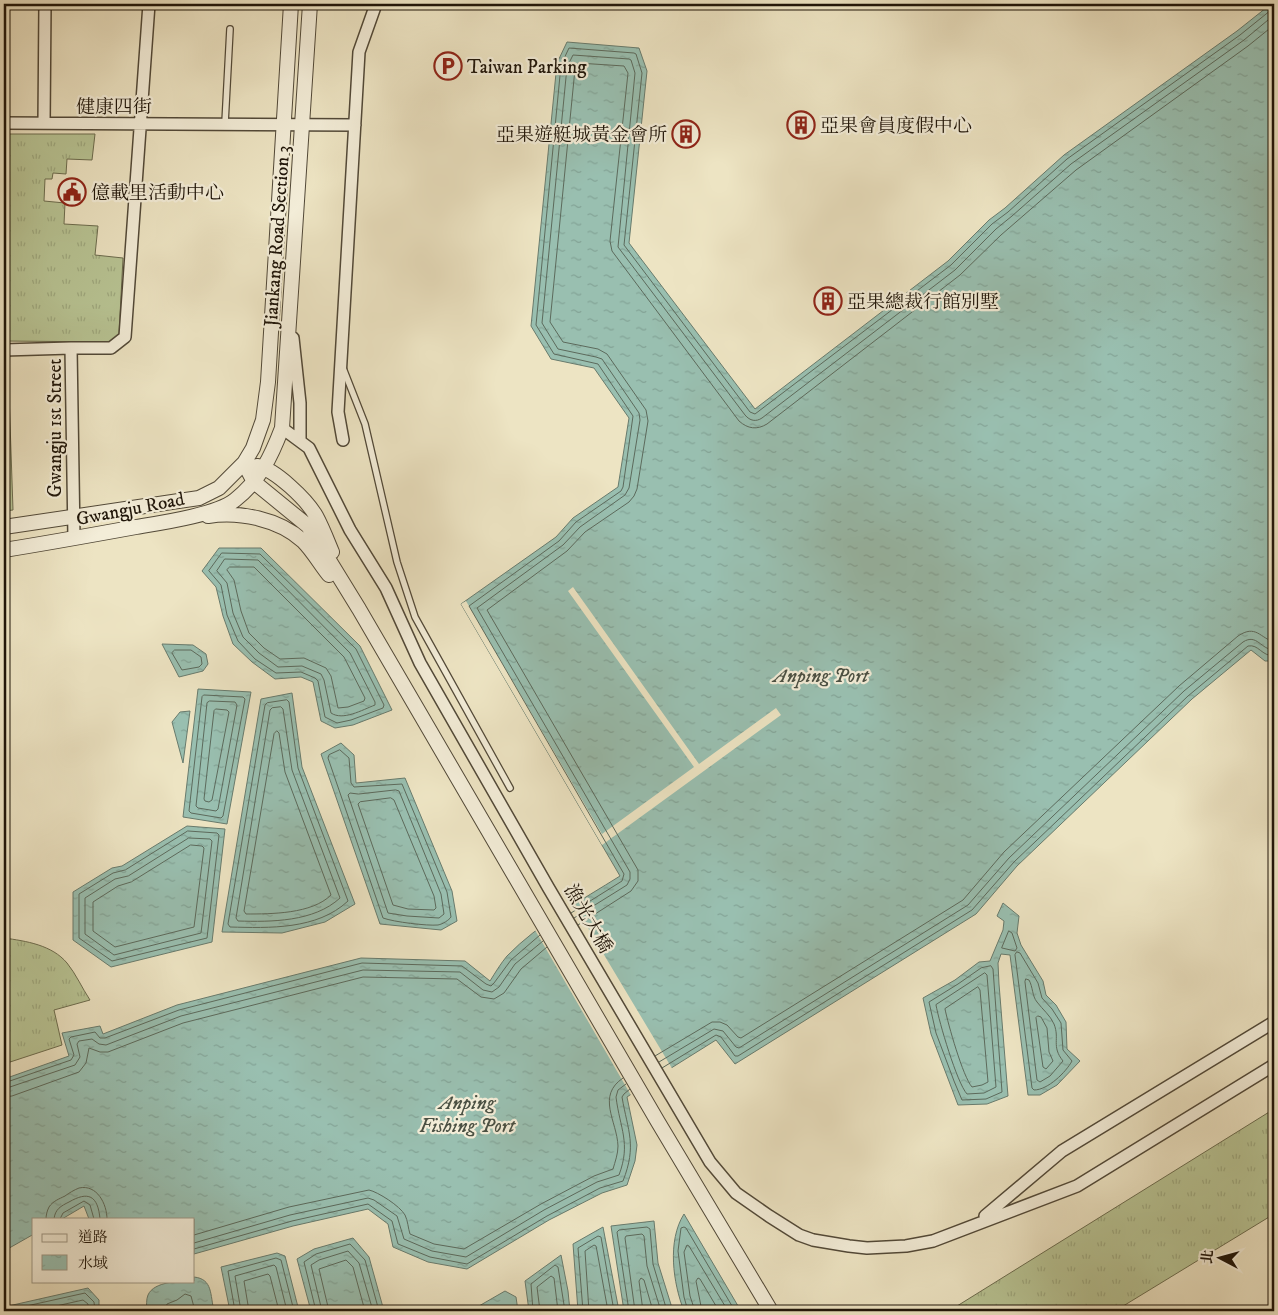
<svg xmlns="http://www.w3.org/2000/svg" width="1278" height="1315" font-family="'IM FELL DW Pica','Noto Serif TC',serif">
<defs>
<pattern id="grass-tufts" width="24" height="20" patternUnits="userSpaceOnUse" patternTransform="scale(1.25)"><rect width="24" height="20" fill="#b8c494"/><path d="M3 7l-1-3M5 7V3M7 7l1-3M15 17l-1-3M17 17v-4M19 17l1-3" fill="none" stroke="#9ea87e"/></pattern>
<pattern id="water-ripples" width="26" height="14" patternUnits="userSpaceOnUse" patternTransform="scale(1.25)"><rect width="26" height="14" fill="#99bfb0"/><path d="M2 4q2-2 4 0t4 0M15 11q2-2 4 0t4 0" fill="none" stroke="#83a396"/></pattern>
</defs>
<rect width="100%" height="100%" fill="#ede4c3"/>
<filter id="stains"><feTurbulence type="fractalNoise" baseFrequency=".004" numOctaves="4"/><feColorMatrix values="0 0 0 0 .2 0 0 0 0 .09 0 0 0 0 .02 0 0 0 .5 -.17"/></filter>
<radialGradient id="worn" r=".72"><stop offset=".6" stop-color="#630" stop-opacity="0"/><stop offset="1" stop-color="#630" stop-opacity=".3"/></radialGradient>
<path fill="url(#grass-tufts)" stroke="#6c6c4e" d="M 4,134 L 95,134 L 92,160 L 67,159 L 66,174 L 53,173 L 52,179 L 45,179 L 44,201 L 65,203 L 64,224 L 98,226 L 95,255 L 123,258 L 119,334 L 111,342 L 4,341 Z
M 4,938 C 26,941 52,945 67,963 C 76,974 82,988 90,1000 L 54,1010 L 62,1045 L 4,1064 Z
M 1274,1109 L 1274,1214 L 1115,1311 L 949,1311 Z"/>
<path fill="#b8c494" stroke="#6c6c4e" d="M 4,364 L 8,364 L 13,510 L 4,511 Z"/>
<path fill="url(#water-ripples)" stroke="#687b6d" d="M 1271,4 L 1274,4 L 1274,661 L 1265,661 L 1251,650 L 1192,699 L 1017,866 L 976,914 L 735,1064 L 716,1040 L 652,1080 L 627,1097 L 637,1145 L 635,1161 L 627,1185 L 602,1193 L 549,1220 L 467,1269 L 428,1262 L 393,1247 L 388,1224 L 368,1209 L 293,1226 L 194,1254 L 194,1219 L 89,1219 L 84,1206 L 62,1219 L 34,1219 L 34,1234 L 4,1251 L 4,1079 L 69,1056 L 62,1033 L 100,1026 L 103,1034 L 177,1005 L 361,958 L 465,961 L 490,981 C 495,973 501,963 507,956 C 539,923 582,900 620,876 L 461,604 L 556,537 L 573,518 L 618,487 L 629,418 L 594,368 L 551,359 L 531,326 L 557,63 L 567,42 L 639,48 L 647,71 L 629,243 L 755,409 L 948,261 L 989,220 L 1005,208 L 1064,155 L 1237,31 Z
M 219,548 L 261,548 L 360,646 L 392,710 L 353,725 L 335,728 L 321,721 L 313,682 L 301,677 L 275,679 L 252,662 L 233,644 L 223,616 L 216,587 L 202,571 Z
M 162,644 L 193,645 L 206,654 L 208,664 L 203,671 L 179,677 Z
M 198,689 L 251,692 L 227,824 L 183,817 Z
M 292,693 L 302,767 L 355,904 L 325,922 L 282,933 L 222,932 L 261,699 Z
M 190,711 L 183,763 L 172,722 L 180,712 Z
M 341,743 L 354,755 L 356,783 L 405,778 L 452,891 L 457,921 L 441,930 L 380,924 L 321,754 Z
M 187,826 L 225,829 L 212,942 L 111,967 L 73,940 L 73,892 L 112,868 L 122,866 Z
M 1003,903 L 1019,916 L 1017,933 L 1021,945 L 1043,981 L 1046,995 L 1056,1005 L 1066,1022 L 1067,1049 L 1080,1061 L 1057,1085 L 1040,1095 L 1028,1095 L 1010,955 L 1001,954 L 998,963 L 999,984 L 1008,1096 L 987,1104 L 958,1105 L 931,1034 L 923,998 L 955,980 L 979,962 L 990,961 L 1003,930 L 1004,921 L 997,916 Z
M 684,1214 L 741,1311 L 684,1311 C 673,1283 667,1241 684,1214 Z
M 654,1221 L 658,1263 L 673,1311 L 624,1311 L 611,1226 Z
M 603,1227 L 619,1311 L 578,1311 L 573,1244 Z
M 353,1238 L 369,1257 L 384,1311 L 311,1311 L 297,1259 L 314,1249 Z
M 277,1253 L 285,1256 L 299,1311 L 230,1311 L 221,1267 Z
M 561,1255 L 568,1291 L 570,1311 L 529,1311 L 525,1281 Z
M 194,1277 C 213,1279 210,1295 214,1311 L 146,1311 C 147,1306 146,1299 148,1295 C 154,1281 181,1281 194,1281 Z
M 88,1288 L 99,1300 L 99,1311 L 4,1311 L 4,1307 Z
M 505,1291 L 516,1297 L 518,1311 L 472,1311 L 472,1310 Z"/>
<path fill="#ede4c3" d="M 573,587 L 699,764 L 776,708 L 781,715 L 602,845 L 461,604 L 466,601 L 602,834 L 694,767 L 568,591 Z
M 573,903 L 673,1070 L 632,1097 L 535,930 Z"/>
<g fill="none" stroke-linecap="round" stroke-linejoin="round">
<path stroke="#5c6a5c" stroke-width="1" d="M 222,553 L 260,554 L 356,649 L 384,705 L 383,708 L 351,720 L 337,723 L 325,717 L 318,681 L 315,678 L 301,672 L 276,673 L 255,659 L 238,641 L 227,615 L 221,585 L 209,571 Z
M 225,559 L 258,560 L 350,653 L 375,702 L 375,705 C 362,710 343,721 331,713 L 324,680 L 321,674 L 302,666 L 278,667 L 259,653 L 243,637 L 233,613 L 227,583 L 217,571 Z
M 230,567 L 254,567 L 344,657 L 365,698 L 364,701 L 348,707 L 338,708 L 331,676 L 326,668 L 304,658 L 280,659 L 264,648 L 249,633 L 241,611 L 234,580 L 227,570 Z
M 175,650 L 191,650 L 201,657 L 202,664 L 199,667 L 182,670 L 172,653 Z
M 204,695 L 243,697 L 245,699 L 223,816 L 221,818 L 191,813 L 189,811 L 202,697 Z
M 287,700 L 289,702 L 298,768 L 348,901 C 317,930 269,928 230,927 L 228,924 L 265,705 L 267,703 Z
M 210,701 L 235,702 L 237,705 L 218,809 L 216,811 L 198,808 L 196,806 L 207,703 Z
M 281,707 L 283,709 L 292,770 L 340,898 C 314,922 271,922 238,921 L 236,918 L 270,710 L 272,708 Z
M 216,709 L 227,710 L 229,712 L 212,800 L 209,802 L 205,801 L 204,799 L 214,711 Z
M 277,731 L 279,733 L 285,772 L 331,895 C 312,914 271,914 246,914 L 244,911 L 274,734 Z
M 340,750 L 349,758 L 351,783 L 354,787 L 402,784 L 447,892 L 451,917 C 449,920 443,924 438,925 C 427,926 394,922 383,918 L 328,758 L 329,755 Z
M 396,790 L 399,791 L 441,894 L 444,914 L 439,918 L 407,916 L 388,913 L 348,795 L 350,793 L 358,794 Z
M 391,798 L 394,800 L 434,896 L 436,908 L 434,910 L 408,909 L 393,905 L 358,804 L 360,802 Z
M 188,831 L 217,833 L 219,835 L 207,938 L 112,961 L 79,938 L 79,894 L 113,873 L 125,870 Z
M 189,838 L 210,839 L 212,841 L 201,933 L 114,955 L 85,934 L 85,898 L 115,879 L 128,876 Z
M 191,845 L 202,846 L 204,848 L 194,927 L 115,947 L 93,931 L 93,902 L 118,886 L 131,882 Z
M 571,913 L 622,881 L 624,874 L 469,606 L 559,541 L 576,522 L 621,491 L 623,487 L 633,416 L 598,364 L 554,354 L 536,325 L 561,65 L 569,48 L 634,53 L 636,54 L 642,73 L 624,245 L 750,412 L 755,414 L 951,265 L 992,224 L 1008,212 L 1067,159 L 1240,35 L 1271,10 L 1273,4
M 574,918 L 627,885 L 630,879 L 630,872 L 477,608 L 563,545 L 580,527 L 625,495 L 629,488 L 640,420 L 639,413 L 602,359 L 596,357 L 558,349 L 542,323 L 567,67 L 573,55 L 629,59 L 631,60 L 635,73 L 618,247 L 745,415 C 750,421 756,422 762,418 L 955,270 L 996,229 L 1012,216 L 1071,164 L 1244,40 L 1274,15
M 578,925 L 631,891 L 638,881 L 638,870 L 487,610 L 567,551 L 585,532 L 629,502 L 634,496 L 637,489 L 648,421 L 646,410 L 607,354 L 598,349 L 563,342 L 550,322 L 575,69 L 578,63 L 624,66 L 628,73 L 610,241 L 612,251 L 739,421 C 748,429 757,430 767,424 L 960,275 L 1001,235 L 1076,170 L 1248,46 L 1274,25
M 1009,931 L 1012,933 L 1017,948 L 1015,951 L 1002,948 Z
M 1017,952 L 1020,953 L 1038,983 L 1042,998 L 1052,1009 L 1061,1023 L 1063,1050 L 1072,1061 C 1066,1072 1048,1090 1034,1090 L 1032,1088 L 1015,955 Z
M 991,966 L 993,969 L 1002,1092 L 986,1099 L 962,1100 L 954,1081 L 936,1033 L 929,1002 L 958,984 L 981,968 Z
M 985,973 L 987,975 L 996,1087 L 984,1093 L 967,1094 C 957,1083 939,1022 936,1005 Z
M 1026,979 L 1029,980 C 1033,987 1032,996 1037,1002 C 1043,1010 1050,1015 1054,1024 C 1060,1039 1051,1046 1063,1061 L 1050,1076 L 1040,1082 L 1037,1080 L 1025,982 Z
M 978,987 L 980,990 L 988,1082 L 982,1085 L 972,1087 C 963,1077 948,1024 945,1009 Z
M 1038,1016 L 1041,1017 L 1047,1028 L 1049,1052 L 1053,1061 L 1046,1069 L 1043,1067 L 1036,1018 Z
M 655,1056 L 712,1022 L 720,1022 L 727,1025 L 738,1037 L 741,1038 L 963,900 L 1004,852 L 1179,686 L 1238,636 C 1256,624 1260,638 1274,642
M 659,1062 L 714,1029 L 723,1031 L 736,1047 L 739,1048 L 968,905 L 1009,858 L 1184,691 L 1243,642 C 1257,633 1261,650 1274,650
M 662,1068 L 716,1035 L 721,1037 L 735,1056 L 738,1056 L 972,910 L 1014,862 L 1188,696 L 1248,646 C 1259,644 1261,656 1274,656
M 4,1083 L 71,1060 L 74,1055 L 69,1039 L 71,1037 L 95,1032 L 100,1038 L 105,1038 L 179,1010 L 362,963 L 462,966 L 486,984 L 491,986 L 494,983 L 511,960 L 540,935
M 4,1089 L 75,1065 L 80,1057 L 77,1044 L 79,1041 L 92,1039 L 99,1044 L 106,1045 L 181,1016 L 363,970 L 460,972 L 483,990 L 492,992 L 499,987 L 515,964 L 543,941
M 4,1097 L 12,1096 L 79,1072 L 86,1063 L 89,1048 L 100,1052 L 108,1052 L 183,1023 L 363,977 L 457,979 L 481,997 L 494,999 L 504,993 L 521,969 L 547,947
M 46,1219 C 46,1215 47,1211 49,1207 C 53,1201 59,1199 65,1196 C 69,1193 74,1190 79,1188 C 97,1184 107,1204 107,1219
M 54,1219 C 55,1209 61,1206 69,1202 C 88,1191 98,1195 100,1219
M 60,1219 L 63,1213 L 84,1201 L 90,1205 L 94,1219
M 194,1235 L 289,1207 L 369,1190 C 378,1192 400,1206 405,1215 C 408,1221 408,1228 410,1234 L 434,1244 L 464,1249 L 541,1204 L 594,1176 L 613,1169 C 615,1162 618,1154 618,1146 C 617,1121 596,1096 623,1078
M 194,1243 L 290,1215 L 368,1198 L 374,1200 L 397,1216 L 404,1239 L 432,1251 L 466,1257 L 544,1210 L 597,1182 L 619,1175 C 631,1143 620,1129 616,1097 L 618,1090 L 626,1084
M 194,1249 L 292,1221 L 368,1204 L 392,1221 L 398,1244 L 430,1257 L 467,1264 L 547,1216 L 600,1188 L 623,1181 C 637,1145 628,1132 622,1097 L 624,1094 L 630,1089
M 4,1311 L 85,1293 L 94,1302 L 95,1311
M 34,1311 L 83,1300 L 88,1304 L 88,1311
M 165,1311 L 167,1304 L 177,1300 L 185,1294 L 191,1296 L 195,1311
M 235,1311 L 228,1271 L 276,1258 L 281,1260 L 294,1311
M 241,1311 L 235,1276 L 274,1265 L 276,1267 L 287,1311
M 249,1311 L 244,1281 L 268,1274 L 270,1276 L 279,1311
M 316,1311 L 304,1262 L 316,1254 L 350,1244 L 365,1260 L 379,1311
M 322,1311 L 311,1265 L 319,1260 L 348,1251 L 359,1263 L 373,1311
M 329,1311 L 319,1269 L 346,1260 L 353,1267 L 365,1311
M 533,1311 L 531,1284 L 555,1265 L 558,1267 L 565,1311
M 540,1311 L 537,1287 L 551,1276 L 554,1278 L 558,1311
M 583,1311 L 578,1248 L 598,1236 L 601,1237 L 614,1311
M 589,1311 L 585,1251 L 594,1245 L 596,1246 L 597,1251 L 608,1311
M 629,1311 L 617,1232 L 619,1230 L 647,1227 L 650,1229 L 653,1264 L 667,1311
M 635,1311 L 625,1238 L 626,1236 L 642,1234 L 644,1236 L 647,1266 L 661,1311
M 643,1311 L 639,1281 L 641,1278 L 644,1280 L 653,1311
M 688,1311 L 684,1297 L 678,1251 L 681,1228 L 684,1227 L 686,1228 L 735,1311
M 695,1311 L 690,1296 L 684,1252 L 687,1245 L 689,1246 L 728,1311
M 702,1311 L 696,1281 L 698,1278 L 700,1279 L 719,1311"/>
<g stroke="#524938" stroke-width="8">
<path id="service" d="M 225,123 L 230,29
M 343,368 L 365,424 L 397,562 L 415,617 L 510,788"/>
</g>
<g stroke="#524938" stroke-width="14">
<path id="minor" d="M 4,123 L 355,125
M 44,123 L 45,4
M 293,338 L 300,403 L 300,441
M 4,350 L 71,348
M 282,428 L 309,448 L 350,530 L 386,588 L 420,663 L 548,887 L 710,1162 L 736,1193 L 769,1216 L 799,1235 L 813,1240 L 849,1246 L 867,1248 L 906,1246 L 933,1241 L 1077,1186 L 1274,1065
M 343,440 L 338,412 L 359,52 L 376,4
M 74,538 L 71,348 L 111,348 L 125,337 L 149,4
M 985,1216 L 1062,1151 L 1274,1022"/>
</g>
<g stroke="#524938" stroke-width="16">
<path id="tertiary" d="M 244,463 L 254,482 L 308,526 L 359,609 L 658,1122 L 771,1311
M 257,466 C 275,469 307,500 316,516 C 322,527 327,540 332,552
M 208,516 C 239,511 279,519 303,541 C 313,551 320,564 329,575
M 4,527 L 199,498 L 219,488 L 244,463 L 253,448 L 263,420 L 268,382 L 291,4
M 4,550 C 48,543 92,535 136,527 C 160,523 216,515 235,500 C 260,480 271,457 282,428 L 310,4"/>
</g>
<use href="#service" stroke="#f3edd8" stroke-width="5.5"/>
<use href="#minor" stroke="#f3edd8" stroke-width="11"/>
<use href="#tertiary" stroke="#f3edd8" stroke-width="14"/>
</g>
<defs>
<g id="parking-ring" transform="scale(1.4375)"><circle r="9.5" fill="#f3edd8" stroke="#8f2418" stroke-width="1.5"/><path d="M-3.5-5.5H1a3.5 3.5 0 0 1 0 7H-1V5.5H-3.5ZM-1-3.4V-.6H.8a1.4 1.4 0 0 0 0-2.8Z" fill="#8f2418"/></g>
<g id="building-ring" transform="scale(1.4375)"><circle r="9.5" fill="#f3edd8" stroke="#8f2418" stroke-width="1.5"/><path d="M-4-6H4V6H1V3H-1V6H-4ZM-2.5-4.3h1.7v1.8h-1.7ZM.8-4.3h1.7v1.8H.8ZM-2.5-1h1.7V.8h-1.7ZM.8-1h1.7V.8H.8Z" fill="#8f2418"/></g>
<g id="civic-ring" transform="scale(1.4375)"><circle r="9.5" fill="#f3edd8" stroke="#8f2418" stroke-width="1.5"/><path d="M-.6-6.5H3V-4.5H.6V-3L4-1V1h2V6H-6V1h2V-1L-.6-3ZM-1.2 2.5V6h2.4V2.5Z" fill="#8f2418"/></g>
</defs>
<g fill-rule="evenodd">
<use href="#parking-ring" x="448" y="66"/>
<use href="#building-ring" x="801" y="125"/>
<use href="#building-ring" x="686" y="134"/>
<use href="#civic-ring" x="72" y="192"/>
<use href="#building-ring" x="828" y="301"/>
</g>
<g text-anchor="middle" stroke-width="4.5" stroke-linejoin="round" paint-order="stroke">
<g font-size="19" fill="#1f1509" stroke="#f3edd8" text-anchor="start">
<text x="467" y="73">Taiwan Parking</text>
<text x="820" y="132">亞果會員度假中心</text>
<text x="667" y="141" text-anchor="end">亞果遊艇城黃金會所</text>
<text x="91" y="199">億載里活動中心</text>
<text x="847" y="308">亞果總裁行館別墅</text>
</g>
<g font-size="19" fill="#1f1509" stroke="#f3edd8">
<text x="114" y="113">健康四街</text>
<text transform="translate(276 236) rotate(-86)" y="7">Jiankang Road Section 3</text>
<text transform="translate(54 428) rotate(-90)" y="7">Gwangju 1st Street</text>
<text transform="translate(130 508) rotate(-11)" y="7">Gwangju Road</text>
<text transform="translate(589 918) rotate(60)" y="7">漁光大橋</text>
</g>
<g font-size="20" font-style="italic" fill="#4a5043" stroke="#f3edd8">
<text x="821" y="682">Anping Port</text>
<text x="467" y="1109">Anping<tspan x="467" dy="23">Fishing Port</tspan></text>
</g>
</g>
<rect width="1278" height="1315" fill="none" stroke="#ede4c3" stroke-width="20"/>
<rect x="5" y="5" width="1268" height="1305" fill="none" stroke="#1f1509" stroke-width="2.5"/>
<rect x="10" y="10" width="1258" height="1295" fill="none" stroke="#1f1509"/>
<rect x="32" y="1218" width="162" height="65" fill="#f3edd8" stroke="#9e9785"/>
<rect x="42" y="1234" width="25" height="8" fill="#f3edd8" stroke="#9e9785"/>
<text x="78" y="1242" font-size="15" fill="#1f1509">道路</text>
<rect x="42" y="1255" width="25" height="15" fill="url(#water-ripples)" stroke="#9e9785"/>
<text x="78" y="1268" font-size="15" fill="#1f1509">水域</text>
<g transform="translate(1220 1258) rotate(276)" stroke="#f3edd8" stroke-width="4" paint-order="stroke">
<path d="M0-4L9 19L0 12L-9 19Z" fill="#1f1509"/>
<text y="-8" font-size="14" font-weight="bold" text-anchor="middle" fill="#1f1509">北</text>
</g>
<rect width="100%" height="100%" filter="url(#stains)"/>
<rect width="100%" height="100%" fill="url(#worn)"/>
</svg>
